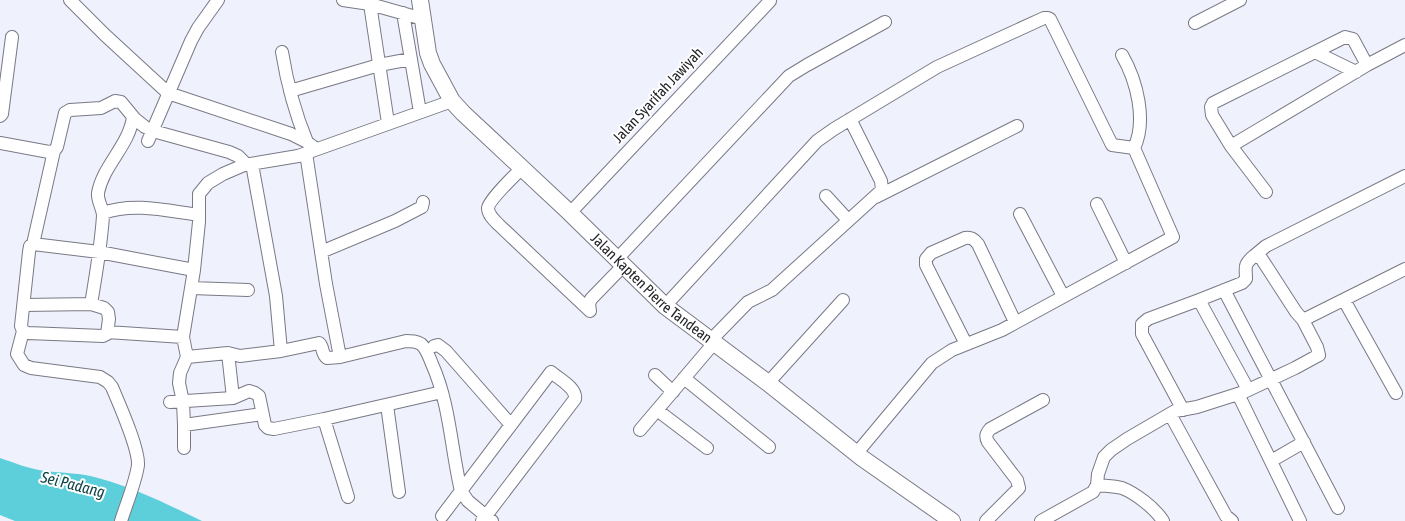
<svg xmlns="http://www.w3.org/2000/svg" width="1405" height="521" font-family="'Asap Condensed',sans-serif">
<rect width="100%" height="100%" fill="#eff1fd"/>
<path fill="#5dcfdb" d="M 0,458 C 15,463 29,469 45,471 C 63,473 81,473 98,478 C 135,488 169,505 202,521 L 15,521 L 0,515 Z"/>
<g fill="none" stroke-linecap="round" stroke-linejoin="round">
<g stroke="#787984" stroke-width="14">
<path id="minor" d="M 70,0 L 105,35 L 168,93 L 291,134 L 307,142 L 316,149
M 343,0 L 370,4 L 423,19
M 370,4 L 388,123
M 403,13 L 420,112
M 1195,23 L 1240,0
M 282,52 C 287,83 295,113 307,142
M 1315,52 L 1356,72
M 290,91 L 379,65 L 411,59
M 0,116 L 2,114 L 12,37
M 148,141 L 191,41 L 198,28 L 218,0
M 0,143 L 49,152 L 54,151 L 57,147 L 65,113 L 70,110 L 101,108 L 115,101 L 121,102 L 135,119 L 145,127 L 153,131 L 229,152 L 238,156 L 247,165
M 1231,146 L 1367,65 L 1405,45
M 306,153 L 326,284 L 340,357
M 252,164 L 276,296 L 281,351
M 522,168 C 515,175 489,200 488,208 C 488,215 495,221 499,225 L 590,311
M 1266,192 L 1231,146 L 1212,115 L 1211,107 L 1213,103 L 1345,37 L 1353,39 L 1367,65
M 826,196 L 848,220
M 876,197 L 1017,126
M 1097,204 L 1126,263
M 103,213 C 134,202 168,211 199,215
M 570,213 L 770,1
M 1020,214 L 1063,296
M 33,244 L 99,252 L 194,270
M 321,252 L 395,221 L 422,207 L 423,202
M 1254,256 L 1266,246 L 1405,176
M 617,259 L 789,76 L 807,65 L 885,22
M 191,288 L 248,290
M 1224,290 L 1338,508
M 1344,300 L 1396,393
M 91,304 C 96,275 101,245 103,216 C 103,208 97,201 98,193 C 103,165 129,146 133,117
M 24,305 L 91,304 L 104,308 L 108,312 L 109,319 L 107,334 L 103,336 L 28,333 L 23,331 L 21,326 L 29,252 L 30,246 L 33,244 L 54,151
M 665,306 L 817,141 L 834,129 L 937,67 L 1044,18 L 1048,18 L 1050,19 L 1112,145 L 1134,148
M 590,311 L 589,304 L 591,299 L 624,265
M 23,331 L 17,354 L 24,365 L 31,368 L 100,377 L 108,382 L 112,387 C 119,404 139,448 138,465 C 136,481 126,505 121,521
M 107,332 L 183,337
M 711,340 L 748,302 L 772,290 L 882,190 L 881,181 L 850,119
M 966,344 L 926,265 L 926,259 L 931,253 L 965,238 C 971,237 974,239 978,244 L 1015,322
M 434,346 L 438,345 L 446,351 L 511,425
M 228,353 L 233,398
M 187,357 L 228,353 L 240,356 L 281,351 L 319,343 C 324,347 321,354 327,358 L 340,357 L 406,341 C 412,341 416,341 421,344 C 427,349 429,357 432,364 C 450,404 451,449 461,491 L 468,501 L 492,521
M 655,375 L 673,392
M 684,378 L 769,447
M 768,383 L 843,300
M 1244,392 L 1295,368 L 1319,355 L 1317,347 L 1303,320
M 1238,394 L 1300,521
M 170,402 L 233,398 L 249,391 L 255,393 L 259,396 L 265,425 L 268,428 L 274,429 L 324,419 L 442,392
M 387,405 L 399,492
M 657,410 L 707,448
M 1183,410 L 1142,334 L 1142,324 L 1148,319 L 1199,300 L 1242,283 L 1246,279 C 1246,267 1243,265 1254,256 L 1261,258 L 1296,312 L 1303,320 L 1405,269
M 1170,414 L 1226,516 L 1232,521
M 324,419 L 348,497
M 184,425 L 262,414
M 640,430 L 714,343
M 184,448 L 184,425 L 183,402 L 179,383 L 180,373 L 187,357 L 183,337 L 194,270 L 199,222 L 199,194 L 208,183 L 223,174 L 244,165 L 298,156 L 452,101
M 856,454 L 932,363 L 952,350 L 1002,330 L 1173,237 L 1134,148 C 1147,121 1137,81 1122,55
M 1271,461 L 1304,442
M 1097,485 C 1105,486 1114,486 1122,488 C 1135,493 1155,508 1163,521
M 442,516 L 551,372 C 559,379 577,388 575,399 L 482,521
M 986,521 L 1019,488 L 1017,480 L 988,442 C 985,436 986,434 990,429 L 1043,400
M 1041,521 L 1093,492 L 1097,485 L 1098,474 L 1104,457 L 1111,450 L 1127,439 L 1175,411 L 1197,407 L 1244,392 L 1246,389 L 1245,384 L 1199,300"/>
</g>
<g stroke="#787984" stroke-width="18">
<g id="major">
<path id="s1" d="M 420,0 L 428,53 L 432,64 L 452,101 L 463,113 L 570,213 L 665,306 L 768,383 L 862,458 L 952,521"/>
</g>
</g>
<use href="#minor" stroke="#fff" stroke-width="12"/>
<use href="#major" stroke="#fff" stroke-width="16"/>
</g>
<g text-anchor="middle" stroke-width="4" stroke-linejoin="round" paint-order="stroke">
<g font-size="15" fill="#232428" stroke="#fff">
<text transform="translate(658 95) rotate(-47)" y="5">Jalan Syarifah Jawiyah</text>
<text dy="5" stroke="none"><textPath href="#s1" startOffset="381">Jalan Kapten Pierre Tandean</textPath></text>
</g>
<g font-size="16" font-style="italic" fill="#104449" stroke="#fff">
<text transform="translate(73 484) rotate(14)" y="6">Sei Padang</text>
</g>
</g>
</svg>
